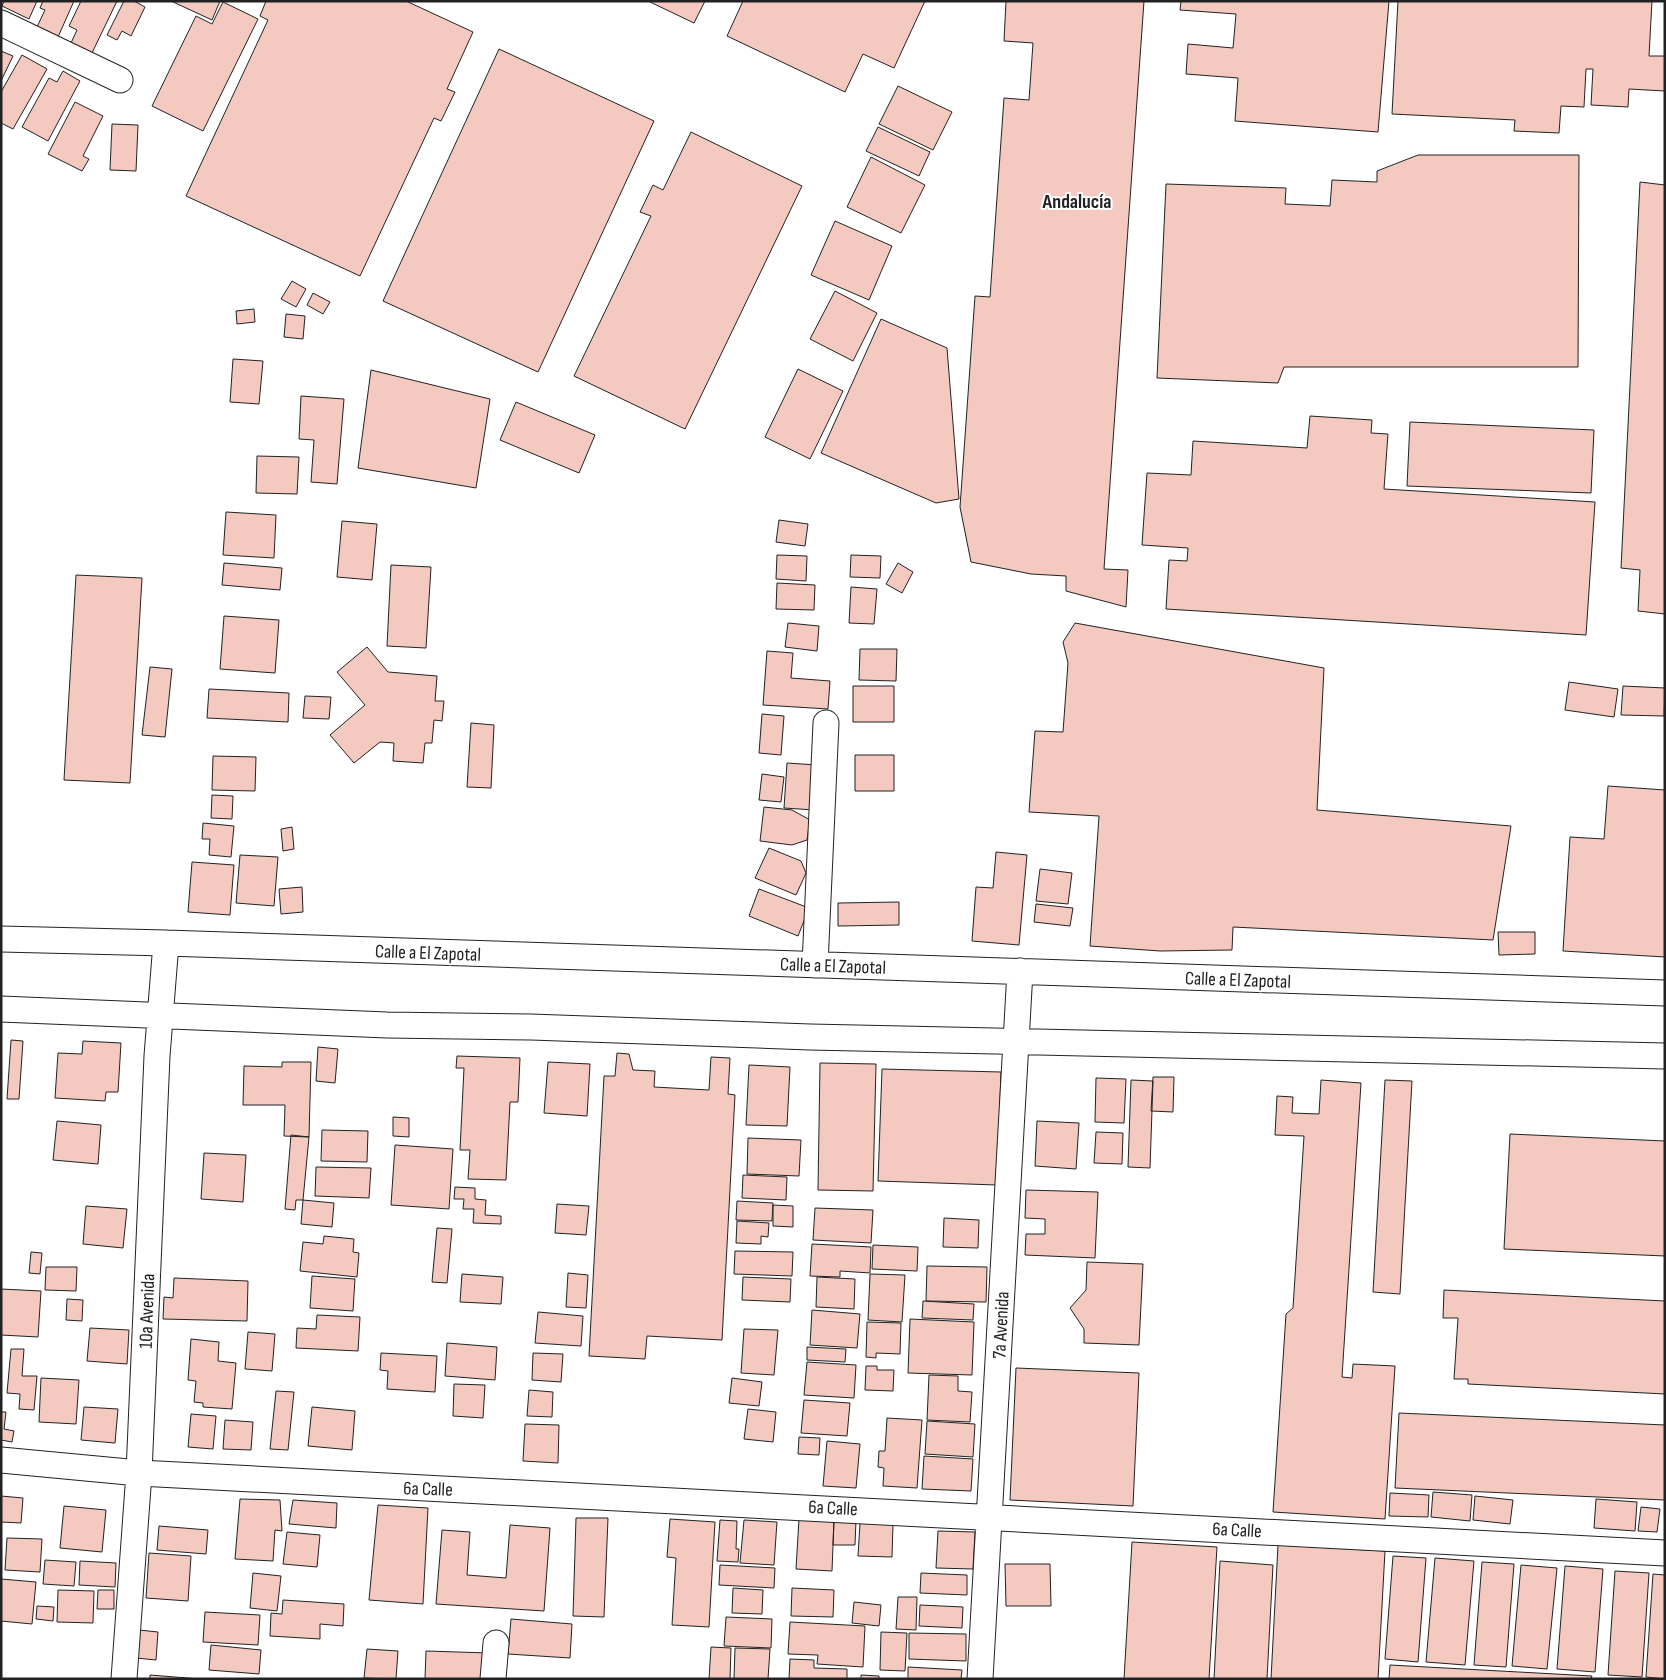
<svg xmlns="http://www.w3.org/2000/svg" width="1666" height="1680" font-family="'Sofia Sans Condensed',sans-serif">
<rect width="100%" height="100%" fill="#fff"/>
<path fill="#f3c9c0" stroke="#222" d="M 4,1 L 37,1 L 29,19 L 2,6 Z
M 43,1 L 74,1 L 58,37 L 37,27 L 45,10 L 40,8 Z
M 81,1 L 117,1 L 92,53 L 71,43 L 77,30 L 69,26 Z
M 124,1 L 134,1 L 145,7 L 131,36 L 122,31 L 117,40 L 107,35 Z
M 171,1 L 220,1 L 212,20 Z
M 266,1 L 406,1 L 473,32 L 447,89 L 455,92 L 441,121 L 434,118 L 360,276 L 186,196 L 268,20 L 260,16 Z
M 648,1 L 705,1 L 694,23 Z
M 743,1 L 925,1 L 894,68 L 863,54 L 845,92 L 727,36 Z
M 1006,1 L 1144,1 L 1104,569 L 1128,570 L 1126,607 L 1066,591 L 1066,576 L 1031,574 L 971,562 L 960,507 L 975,296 L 990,297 L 1004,98 L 1029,100 L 1033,43 L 1004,41 Z
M 1181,1 L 1389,1 L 1378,132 L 1235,121 L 1238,78 L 1186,74 L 1188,44 L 1233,48 L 1236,14 L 1180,10 Z
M 1398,1 L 1652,1 L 1649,56 L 1665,56 L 1665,91 L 1629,89 L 1628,107 L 1591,105 L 1593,69 L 1586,69 L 1584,107 L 1561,106 L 1559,133 L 1514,131 L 1515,120 L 1392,114 Z
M 223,2 L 258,19 L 203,131 L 152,106 L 196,16 L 212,24 Z
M 499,49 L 654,121 L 538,372 L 383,301 Z
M 1,51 L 13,56 L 1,81 Z
M 22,55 L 47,69 L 13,129 L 1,123 L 1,92 Z
M 63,71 L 80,81 L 48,141 L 22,127 L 49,78 L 57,82 Z
M 898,86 L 952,112 L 933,150 L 879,124 Z
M 75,102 L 103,116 L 83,156 L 89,159 L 82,171 L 48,154 Z
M 112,124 L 138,125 L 136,171 L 110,170 Z
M 878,127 L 930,152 L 919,176 L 866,151 Z
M 691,132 L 802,186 L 685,429 L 574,376 L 651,216 L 640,212 L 653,185 L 663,190 Z
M 1418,155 L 1579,155 L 1578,367 L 1284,367 L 1278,383 L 1157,378 L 1166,184 L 1286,188 L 1285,204 L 1330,206 L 1332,180 L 1377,182 L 1377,171 Z
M 871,157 L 925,185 L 901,233 L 847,207 Z
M 1640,182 L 1665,185 L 1665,614 L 1638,611 L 1640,570 L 1621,568 Z
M 835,221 L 892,246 L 869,300 L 811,275 Z
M 292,281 L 306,289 L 296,307 L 281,299 Z
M 835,291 L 877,313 L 853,361 L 810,339 Z
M 313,293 L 330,302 L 323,314 L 307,305 Z
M 254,309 L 255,322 L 237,324 L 236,311 Z
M 286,314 L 305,316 L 303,339 L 284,337 Z
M 881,319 L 947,348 L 959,499 L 936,503 L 821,453 Z
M 233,359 L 263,361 L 259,404 L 230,402 Z
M 798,369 L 843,391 L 810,459 L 765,437 Z
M 371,370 L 490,399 L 476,488 L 358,468 Z
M 301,396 L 344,399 L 337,484 L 311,482 L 314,440 L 299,439 Z
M 516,402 L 595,435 L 579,473 L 500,440 Z
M 1310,416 L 1372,420 L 1371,433 L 1388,434 L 1384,489 L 1595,502 L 1586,635 L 1166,609 L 1169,560 L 1187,561 L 1188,548 L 1142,545 L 1147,473 L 1191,475 L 1193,441 L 1307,448 Z
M 1410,422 L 1594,430 L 1591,493 L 1407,486 Z
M 257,456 L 299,457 L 297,494 L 256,493 Z
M 226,512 L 276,515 L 274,558 L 223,555 Z
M 779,520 L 808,524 L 805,546 L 776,542 Z
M 342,521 L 377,524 L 372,580 L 337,577 Z
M 777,555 L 807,556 L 806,581 L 776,579 Z
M 851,555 L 881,556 L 880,578 L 850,577 Z
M 224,563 L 282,568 L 280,590 L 222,585 Z
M 898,563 L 913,572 L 902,593 L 886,584 Z
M 391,565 L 431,567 L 426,648 L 387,646 Z
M 76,575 L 142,578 L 130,783 L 64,780 Z
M 777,583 L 815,585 L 814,610 L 776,609 Z
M 851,587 L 877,589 L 874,624 L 849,623 Z
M 224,616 L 279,620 L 275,673 L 220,669 Z
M 788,623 L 819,626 L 817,651 L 785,647 Z
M 1075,623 L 1324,668 L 1317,810 L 1511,826 L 1493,940 L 1233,927 L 1232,950 L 1160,951 L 1090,946 L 1099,816 L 1029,812 L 1035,731 L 1063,732 L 1068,663 L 1063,642 Z
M 367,647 L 388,672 L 437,676 L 435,701 L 444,701 L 442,721 L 434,720 L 432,743 L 425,743 L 423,763 L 393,761 L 394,743 L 380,742 L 354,763 L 330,735 L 365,705 L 337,672 Z
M 860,649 L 897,649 L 896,681 L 859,680 Z
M 767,651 L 793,653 L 791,678 L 830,681 L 828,709 L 763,705 Z
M 150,667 L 172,669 L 165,737 L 142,735 Z
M 1569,682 L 1618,689 L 1614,717 L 1565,710 Z
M 853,686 L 894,686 L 894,722 L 853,722 Z
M 1623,686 L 1665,688 L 1664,716 L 1621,715 Z
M 209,689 L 289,693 L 288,722 L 207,718 Z
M 305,696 L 331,697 L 329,719 L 303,718 Z
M 762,714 L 784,716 L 781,755 L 759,753 Z
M 471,723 L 494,725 L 491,788 L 467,787 Z
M 855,755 L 894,755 L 894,791 L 855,791 Z
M 213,756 L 256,757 L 255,791 L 212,790 Z
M 787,763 L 817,765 L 814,810 L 784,808 Z
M 762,774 L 784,777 L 781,802 L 759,800 Z
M 1608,786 L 1665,790 L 1665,957 L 1563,951 L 1570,837 L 1604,839 Z
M 212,795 L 233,796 L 232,819 L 211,818 Z
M 764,807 L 792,810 L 810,820 L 807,840 L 792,845 L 760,841 Z
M 203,823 L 234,826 L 231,857 L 209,855 L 210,839 L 202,839 Z
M 292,827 L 294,849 L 283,851 L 281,829 Z
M 769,848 L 801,861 L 806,873 L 796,895 L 755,878 Z
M 996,852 L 1027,855 L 1019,945 L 972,941 L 976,887 L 993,888 Z
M 240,855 L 278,857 L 274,906 L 236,903 Z
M 192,862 L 234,865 L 230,915 L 188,912 Z
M 1040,869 L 1072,873 L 1068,904 L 1036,901 Z
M 302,887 L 303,912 L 281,914 L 279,889 Z
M 759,889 L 809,908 L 798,936 L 749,916 Z
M 899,902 L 899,925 L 838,926 L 838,903 Z
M 1036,904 L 1073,908 L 1070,926 L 1034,922 Z
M 1498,932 L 1535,932 L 1535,954 L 1499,955 Z
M 11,1040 L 23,1041 L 19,1099 L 7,1099 Z
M 83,1041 L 121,1043 L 118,1092 L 106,1092 L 105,1101 L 55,1098 L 58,1053 L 82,1054 Z
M 318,1047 L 338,1049 L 335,1083 L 316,1081 Z
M 617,1053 L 629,1054 L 633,1070 L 655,1071 L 654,1087 L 709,1090 L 711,1057 L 730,1058 L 728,1094 L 735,1095 L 722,1340 L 647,1336 L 645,1359 L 589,1356 L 604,1076 L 615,1076 Z
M 457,1056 L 520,1058 L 518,1102 L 510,1102 L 506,1180 L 468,1179 L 470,1150 L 460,1150 L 464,1068 L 456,1068 Z
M 282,1062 L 311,1062 L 309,1137 L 284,1136 L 285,1105 L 243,1105 L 244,1066 L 282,1067 Z
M 548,1062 L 590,1064 L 587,1116 L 544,1113 Z
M 820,1063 L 876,1064 L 873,1191 L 818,1190 Z
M 749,1065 L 790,1067 L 787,1126 L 746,1125 Z
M 882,1069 L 1001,1072 L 997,1185 L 878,1181 Z
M 1153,1077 L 1174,1077 L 1173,1112 L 1151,1111 Z
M 1096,1078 L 1126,1079 L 1124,1123 L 1095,1122 Z
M 1131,1080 L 1153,1081 L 1150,1168 L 1128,1167 Z
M 1321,1080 L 1361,1083 L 1342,1377 L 1352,1378 L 1353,1364 L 1395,1366 L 1385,1519 L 1273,1512 L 1286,1314 L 1293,1308 L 1304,1136 L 1275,1135 L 1277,1096 L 1293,1097 L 1292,1113 L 1319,1114 Z
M 1385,1080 L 1412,1081 L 1400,1294 L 1373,1292 Z
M 393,1117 L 409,1118 L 409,1137 L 393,1136 Z
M 57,1121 L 101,1125 L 98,1164 L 53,1160 Z
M 1037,1121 L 1079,1123 L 1076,1169 L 1035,1166 Z
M 322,1130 L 368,1131 L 367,1162 L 321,1161 Z
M 1096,1132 L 1123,1133 L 1122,1164 L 1094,1163 Z
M 1510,1134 L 1665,1141 L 1665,1256 L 1504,1249 Z
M 291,1135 L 309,1137 L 303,1200 L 296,1200 L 295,1210 L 285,1209 Z
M 748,1138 L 801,1140 L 799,1176 L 747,1174 Z
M 395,1145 L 453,1149 L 449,1209 L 391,1205 Z
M 204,1153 L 246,1155 L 243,1202 L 201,1199 Z
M 316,1167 L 371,1168 L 369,1198 L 315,1196 Z
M 743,1175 L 787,1177 L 786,1200 L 742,1198 Z
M 455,1187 L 475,1188 L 475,1199 L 486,1200 L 485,1215 L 501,1216 L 501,1224 L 473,1223 L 474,1209 L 463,1209 L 464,1199 L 454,1199 Z
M 1026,1190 L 1098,1192 L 1095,1258 L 1025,1255 L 1026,1234 L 1045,1234 L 1045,1219 L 1025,1218 Z
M 303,1200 L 334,1203 L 332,1227 L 301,1224 Z
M 737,1201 L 773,1203 L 772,1221 L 736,1220 Z
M 557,1204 L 589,1206 L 586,1235 L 555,1233 Z
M 773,1205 L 793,1206 L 793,1227 L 773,1226 Z
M 86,1206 L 127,1209 L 123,1248 L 83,1244 Z
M 815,1208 L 873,1210 L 871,1243 L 813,1240 Z
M 944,1218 L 979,1220 L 978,1248 L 943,1247 Z
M 737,1221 L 769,1223 L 768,1237 L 761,1236 L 761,1244 L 736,1243 Z
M 437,1228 L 452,1229 L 447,1283 L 432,1282 Z
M 324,1236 L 354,1239 L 353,1252 L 359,1253 L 357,1277 L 300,1271 L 303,1242 L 323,1244 Z
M 812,1244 L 871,1247 L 870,1273 L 840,1271 L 840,1277 L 810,1276 Z
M 873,1245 L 918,1247 L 917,1271 L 872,1269 Z
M 735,1251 L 793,1252 L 792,1276 L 734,1274 Z
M 31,1252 L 42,1253 L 40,1274 L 29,1273 Z
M 1087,1262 L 1143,1264 L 1139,1345 L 1084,1343 L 1084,1329 L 1070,1308 L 1086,1290 Z
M 927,1266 L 987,1267 L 986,1302 L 926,1301 Z
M 46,1267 L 77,1267 L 76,1291 L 45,1290 Z
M 568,1273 L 588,1275 L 586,1308 L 566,1307 Z
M 462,1274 L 503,1277 L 501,1304 L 460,1302 Z
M 870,1274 L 905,1275 L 902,1322 L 868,1320 Z
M 312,1276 L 355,1279 L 353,1311 L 310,1308 Z
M 743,1277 L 791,1279 L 790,1302 L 742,1300 Z
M 817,1277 L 855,1279 L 854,1309 L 816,1307 Z
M 174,1278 L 248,1281 L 247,1321 L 163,1319 L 164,1297 L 173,1298 Z
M 1,1289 L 41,1291 L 38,1337 L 1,1335 Z
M 1444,1290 L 1665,1301 L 1665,1394 L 1468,1384 L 1468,1379 L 1454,1379 L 1458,1318 L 1443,1318 Z
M 67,1299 L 83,1300 L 82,1321 L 66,1320 Z
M 923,1301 L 974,1304 L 973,1320 L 922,1318 Z
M 812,1310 L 860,1314 L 857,1348 L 810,1345 Z
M 538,1312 L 583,1316 L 581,1346 L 535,1343 Z
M 317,1315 L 360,1317 L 358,1351 L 296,1348 L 297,1328 L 316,1329 Z
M 910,1319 L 974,1322 L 972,1375 L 908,1373 Z
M 867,1322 L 901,1323 L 900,1354 L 876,1353 L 876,1358 L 866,1357 Z
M 90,1328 L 129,1330 L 127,1364 L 87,1361 Z
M 744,1329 L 778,1330 L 774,1375 L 741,1373 Z
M 248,1332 L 275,1334 L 272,1371 L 245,1369 Z
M 191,1339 L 219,1342 L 218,1361 L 236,1363 L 232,1409 L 203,1407 L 203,1403 L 194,1402 L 196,1381 L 188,1380 Z
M 447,1343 L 497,1347 L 495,1380 L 445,1376 Z
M 807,1347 L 846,1349 L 845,1362 L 807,1360 Z
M 11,1349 L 24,1349 L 22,1376 L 37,1376 L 34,1410 L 19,1409 L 20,1394 L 7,1393 Z
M 381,1353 L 437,1356 L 435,1392 L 387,1389 L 388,1371 L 380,1370 Z
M 533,1353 L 563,1354 L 561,1382 L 532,1380 Z
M 807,1362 L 856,1365 L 854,1398 L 804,1395 Z
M 866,1366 L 877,1366 L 877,1370 L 894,1370 L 893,1391 L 865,1390 Z
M 1016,1368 L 1139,1373 L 1133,1506 L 1010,1500 Z
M 929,1375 L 958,1376 L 958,1391 L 972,1392 L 970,1422 L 927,1420 Z
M 41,1378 L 79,1380 L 76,1424 L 39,1422 Z
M 732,1378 L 762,1382 L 759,1406 L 729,1403 Z
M 454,1384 L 485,1385 L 483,1418 L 453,1416 Z
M 529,1390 L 553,1392 L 552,1417 L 527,1416 Z
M 276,1391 L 294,1392 L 288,1450 L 270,1449 Z
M 804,1400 L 850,1403 L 847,1436 L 801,1433 Z
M 84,1407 L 118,1409 L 115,1443 L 81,1440 Z
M 312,1407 L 355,1411 L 352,1450 L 308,1446 Z
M 748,1409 L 776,1412 L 773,1442 L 744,1439 Z
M 1,1412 L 6,1412 L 4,1429 L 14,1431 L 12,1442 L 1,1440 Z
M 1399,1413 L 1665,1425 L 1665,1500 L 1395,1488 Z
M 191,1414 L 216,1416 L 213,1449 L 188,1447 Z
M 887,1418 L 922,1420 L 917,1488 L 883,1486 L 884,1468 L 878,1467 L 879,1451 L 885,1451 Z
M 225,1420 L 253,1422 L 251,1450 L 223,1449 Z
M 927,1421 L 975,1424 L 973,1457 L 925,1454 Z
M 525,1424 L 559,1425 L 558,1463 L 523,1461 Z
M 799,1437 L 820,1438 L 819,1455 L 798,1454 Z
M 827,1441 L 860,1444 L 856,1488 L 823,1486 Z
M 924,1456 L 973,1459 L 971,1491 L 922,1489 Z
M 1433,1492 L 1472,1495 L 1470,1521 L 1431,1517 Z
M 1390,1493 L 1429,1495 L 1428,1517 L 1389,1516 Z
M 1,1496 L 23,1498 L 21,1523 L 1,1522 Z
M 1475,1496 L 1513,1500 L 1510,1524 L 1473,1520 Z
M 240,1499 L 280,1500 L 282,1531 L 275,1530 L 273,1561 L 235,1559 Z
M 1596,1499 L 1637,1502 L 1635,1531 L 1594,1528 Z
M 293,1500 L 337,1503 L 336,1528 L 289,1524 Z
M 378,1505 L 428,1508 L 423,1604 L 369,1600 Z
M 64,1506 L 106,1510 L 102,1552 L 60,1548 Z
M 1641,1507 L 1660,1509 L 1657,1532 L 1638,1531 Z
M 576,1518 L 608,1518 L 604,1617 L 573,1616 Z
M 670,1519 L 715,1522 L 709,1627 L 672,1625 L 676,1558 L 667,1557 Z
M 799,1519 L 834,1520 L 832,1571 L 796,1569 Z
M 834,1519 L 856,1520 L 855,1545 L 833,1545 Z
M 720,1520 L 737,1521 L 736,1549 L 739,1549 L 738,1562 L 717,1561 Z
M 744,1520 L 777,1522 L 774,1565 L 740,1563 Z
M 860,1523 L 893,1524 L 892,1557 L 858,1556 Z
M 510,1525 L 550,1528 L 544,1611 L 436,1604 L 442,1530 L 470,1532 L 467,1575 L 506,1578 Z
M 159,1526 L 208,1530 L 206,1554 L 157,1550 Z
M 938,1531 L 975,1532 L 973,1569 L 936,1568 Z
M 287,1532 L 320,1535 L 317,1567 L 283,1564 Z
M 7,1538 L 42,1539 L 40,1572 L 5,1570 Z
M 1132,1542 L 1217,1547 L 1209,1679 L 1124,1679 Z
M 1278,1545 L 1385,1551 L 1378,1679 L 1271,1679 Z
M 149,1553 L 191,1556 L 188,1601 L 146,1598 Z
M 1393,1556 L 1426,1558 L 1418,1662 L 1385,1659 Z
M 1435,1558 L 1474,1561 L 1465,1665 L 1426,1662 Z
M 45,1560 L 76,1562 L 74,1586 L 43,1584 Z
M 80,1561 L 116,1563 L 115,1587 L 79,1585 Z
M 1220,1561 L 1273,1565 L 1267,1679 L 1214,1679 Z
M 1482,1562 L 1514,1564 L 1506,1667 L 1474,1665 Z
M 1005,1564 L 1050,1564 L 1051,1606 L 1006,1606 Z
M 720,1565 L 775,1568 L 774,1588 L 719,1585 Z
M 1521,1565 L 1557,1568 L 1547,1669 L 1512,1666 Z
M 1565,1566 L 1603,1569 L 1595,1672 L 1557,1669 Z
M 1615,1571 L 1649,1573 L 1642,1677 L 1608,1675 Z
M 253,1573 L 281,1576 L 277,1611 L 250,1608 Z
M 921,1573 L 967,1575 L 967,1595 L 920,1593 Z
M 1653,1574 L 1665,1575 L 1665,1679 L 1646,1677 Z
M 1,1579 L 36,1582 L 32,1624 L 1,1621 Z
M 733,1588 L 763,1590 L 762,1614 L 732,1613 Z
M 792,1588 L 834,1590 L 833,1617 L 791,1616 Z
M 58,1590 L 94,1591 L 93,1623 L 57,1622 Z
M 98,1590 L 114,1590 L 114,1609 L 97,1609 Z
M 898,1597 L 917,1597 L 916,1630 L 896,1629 Z
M 283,1600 L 344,1604 L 343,1626 L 320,1624 L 320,1639 L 270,1636 L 271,1613 L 282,1614 Z
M 854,1602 L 881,1605 L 879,1626 L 852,1623 Z
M 920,1605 L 963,1607 L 962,1628 L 919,1626 Z
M 37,1606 L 54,1607 L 53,1621 L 36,1619 Z
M 205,1612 L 260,1615 L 258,1645 L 203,1642 Z
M 726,1617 L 772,1619 L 771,1648 L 724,1646 Z
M 511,1619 L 572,1624 L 570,1658 L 508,1654 Z
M 790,1622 L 865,1626 L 863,1667 L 817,1664 L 818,1655 L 788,1654 Z
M 139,1630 L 158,1632 L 156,1660 L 136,1658 Z
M 881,1632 L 907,1633 L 905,1671 L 880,1670 Z
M 909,1633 L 966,1634 L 966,1661 L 909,1659 Z
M 211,1645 L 261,1650 L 259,1674 L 209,1670 Z
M 711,1647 L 731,1648 L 730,1679 L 709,1679 Z
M 735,1648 L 770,1649 L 768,1679 L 734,1679 Z
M 367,1649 L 398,1651 L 396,1679 L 364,1678 Z
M 426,1651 L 489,1653 L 488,1679 L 425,1679 Z
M 790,1659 L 814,1660 L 814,1668 L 847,1669 L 847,1679 L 789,1679 Z
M 1390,1665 L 1592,1676 L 1591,1679 L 1389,1679 Z
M 908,1667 L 962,1670 L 961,1679 L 908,1679 Z
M 150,1675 L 200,1679 L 150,1679 Z
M 861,1675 L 879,1676 L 879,1679 L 861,1679 Z"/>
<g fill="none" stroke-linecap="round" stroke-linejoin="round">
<g stroke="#222" stroke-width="27">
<path id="minor" d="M 1,23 L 120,80
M 1,939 L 166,943 L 1665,993
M 815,965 L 826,723
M 1,1009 L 387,1025 L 531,1027 L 810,1037 L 1665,1056
M 1,1460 L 139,1473 L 1665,1553
M 124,1679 L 139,1473 L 157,1056 L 166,943
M 493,1679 L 496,1643
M 980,1679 L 1020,971"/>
</g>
<use href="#minor" stroke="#fff" stroke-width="25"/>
</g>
<g text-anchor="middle" stroke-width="4" stroke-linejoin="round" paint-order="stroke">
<g font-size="19" fill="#222" stroke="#fff">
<text transform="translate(428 952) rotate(2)" y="7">Calle a El Zapotal</text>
<text transform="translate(833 965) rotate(2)" y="7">Calle a El Zapotal</text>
<text transform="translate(1238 979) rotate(2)" y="7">Calle a El Zapotal</text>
<text transform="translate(146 1311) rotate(-88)" y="7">10a Avenida</text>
<text transform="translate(1000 1325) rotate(-87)" y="7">7a Avenida</text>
<text transform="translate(428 1488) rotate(2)" y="7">6a Calle</text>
<text transform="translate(833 1507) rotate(3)" y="7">6a Calle</text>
<text transform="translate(1237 1529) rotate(3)" y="7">6a Calle</text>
</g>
<g font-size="20" font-weight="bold" fill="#222" stroke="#fff">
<text x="1077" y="208">Andalucía</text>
</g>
</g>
<rect width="1666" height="1680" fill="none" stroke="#222222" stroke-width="5"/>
</svg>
